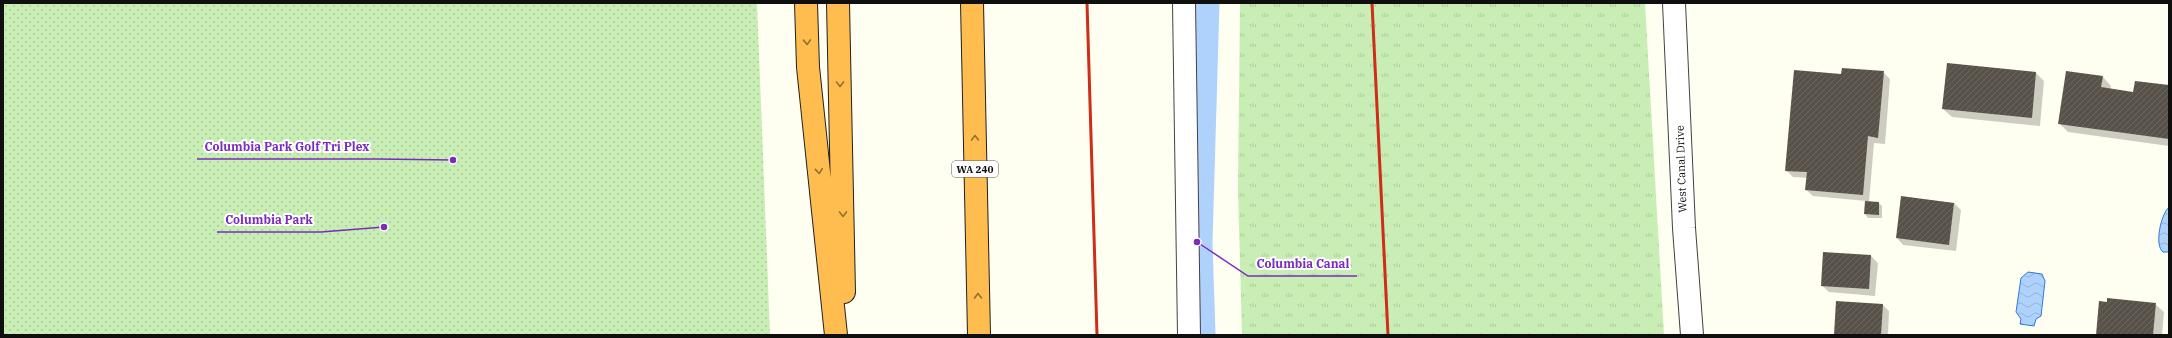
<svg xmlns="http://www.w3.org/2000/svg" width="2172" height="338" font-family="'IBM Plex Serif',serif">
<defs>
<pattern id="grass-tufts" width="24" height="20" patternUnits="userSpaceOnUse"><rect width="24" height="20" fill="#c9eeb5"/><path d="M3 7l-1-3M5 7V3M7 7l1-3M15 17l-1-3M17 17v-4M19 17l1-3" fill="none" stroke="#abcb9a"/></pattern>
<pattern id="park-dots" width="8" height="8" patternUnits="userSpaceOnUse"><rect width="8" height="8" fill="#c9eeb5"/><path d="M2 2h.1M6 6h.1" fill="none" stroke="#abcb9a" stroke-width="1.8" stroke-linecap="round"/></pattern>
<pattern id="water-waves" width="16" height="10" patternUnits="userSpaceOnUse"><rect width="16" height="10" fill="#afd2fd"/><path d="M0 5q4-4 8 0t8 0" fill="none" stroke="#95b3d8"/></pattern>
<pattern id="building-hatch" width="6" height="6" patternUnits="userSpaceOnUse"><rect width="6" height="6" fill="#59524a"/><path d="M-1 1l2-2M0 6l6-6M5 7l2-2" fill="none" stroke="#6c6660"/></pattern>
</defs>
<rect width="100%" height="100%" fill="#fffff1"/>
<path fill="url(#grass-tufts)" d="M 1240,3 L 1645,3 L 1664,335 L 1242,335 L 1238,189 Z"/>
<path fill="url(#park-dots)" d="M 3,3 L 757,3 L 770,335 L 3,335 Z"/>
<path fill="url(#water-waves)" stroke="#2e79db" d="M 2169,207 L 2169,252 L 2163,252 C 2154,245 2161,214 2169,207 Z
M 2028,272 L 2042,274 L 2045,281 L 2041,316 L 2036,319 L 2034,326 L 2020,324 L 2021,319 L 2016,312 L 2021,278 Z"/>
<path fill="#0003" d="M 1883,72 L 1890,79 L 1885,144 L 1874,143 L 1869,202 L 1879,203 L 1882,206 L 1882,218 L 1868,218 L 1865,214 L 1866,201 L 1813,196 L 1806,190 L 1808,178 L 1793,177 L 1786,170 L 1842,75 Z
M 2036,73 L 2044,81 L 2040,126 L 1952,117 L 1943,109 Z
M 2103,77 L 2111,86 L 2110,90 L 2134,93 L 2169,86 L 2169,146 L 2068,132 L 2060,124 Z
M 1902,197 L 1954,203 L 1961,210 L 1956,251 L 1903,245 L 1897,238 Z
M 1824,253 L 1871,256 L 1878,263 L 1875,296 L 1829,292 L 1822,286 Z
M 2155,304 L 2164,312 L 2162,335 L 2097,335 Z
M 1883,305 L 1889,311 L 1888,335 L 1835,335 Z"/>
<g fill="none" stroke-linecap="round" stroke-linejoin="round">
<path stroke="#afd2fd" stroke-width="31" d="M 1200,335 L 1197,242 L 1204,3"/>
</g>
<path fill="url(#building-hatch)" d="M 1947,63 L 2036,72 L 2032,118 L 1942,109 Z
M 1842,68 L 1884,71 L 1878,138 L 1868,136 L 1863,195 L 1805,190 L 1807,172 L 1785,171 L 1794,70 L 1841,74 Z
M 2066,71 L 2103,76 L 2101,87 L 2133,92 L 2135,81 L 2169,85 L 2169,139 L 2058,124 Z
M 1901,196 L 1954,203 L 1949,245 L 1896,238 Z
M 1865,201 L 1879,202 L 1879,215 L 1864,214 Z
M 1823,252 L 1871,255 L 1869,289 L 1821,286 Z
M 2107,298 L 2156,303 L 2153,335 L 2096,335 L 2099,301 L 2107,302 Z
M 1836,301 L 1883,304 L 1881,335 L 1834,335 Z"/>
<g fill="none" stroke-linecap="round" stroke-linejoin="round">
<g stroke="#424242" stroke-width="24">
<path id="minor" d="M 1184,3 L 1189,335
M 1674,3 L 1684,228 L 1692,335"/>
</g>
<g stroke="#202020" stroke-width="24">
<path id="highway" d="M 806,3 L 808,67 L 836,335
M 838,3 L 844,292
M 972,3 L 979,335"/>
</g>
<use href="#minor" stroke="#fff" stroke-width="22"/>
<use href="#highway" stroke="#ffbd4f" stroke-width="22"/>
<path stroke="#ce2d17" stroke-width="3" d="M 1087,3 L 1097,335
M 1372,3 L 1388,335"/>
</g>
<defs><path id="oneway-chevron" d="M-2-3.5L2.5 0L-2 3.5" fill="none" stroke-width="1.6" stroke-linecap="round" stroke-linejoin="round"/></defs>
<g stroke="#936f32">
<use href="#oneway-chevron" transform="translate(807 42) rotate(88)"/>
<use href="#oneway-chevron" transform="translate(840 84) rotate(89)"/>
<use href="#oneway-chevron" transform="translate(975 138) rotate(-91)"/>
<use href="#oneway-chevron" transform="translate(819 171) rotate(84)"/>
<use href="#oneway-chevron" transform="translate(843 214) rotate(89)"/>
<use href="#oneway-chevron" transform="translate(978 296) rotate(-91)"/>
</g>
<g text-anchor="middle" stroke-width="4" stroke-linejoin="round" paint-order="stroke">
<rect fill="#fff" stroke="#575757" stroke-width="1" x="952" y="161" width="46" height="16" rx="3"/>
<g font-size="10" font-weight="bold" fill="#0f0f0f">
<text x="975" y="173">WA 240</text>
</g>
<g font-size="11" fill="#0f0f0f" stroke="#fff">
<text transform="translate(1681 169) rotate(-92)" y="4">West Canal Drive</text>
</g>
</g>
<path fill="none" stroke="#7b2cbf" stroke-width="1.5" d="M453 160L378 159H197M384 227L321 232H217M1197 242L1248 276H1357"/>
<g fill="#7b2cbf" stroke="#fff" stroke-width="1.5">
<circle cx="453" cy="160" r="4"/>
<circle cx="384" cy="227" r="4"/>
<circle cx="1197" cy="242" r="4"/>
</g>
<g font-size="12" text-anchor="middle" font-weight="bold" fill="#7b2cbf" stroke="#fff" stroke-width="4" stroke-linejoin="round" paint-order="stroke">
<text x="287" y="151">Columbia Park Golf Tri Plex</text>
<text x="269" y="224">Columbia Park</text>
<text x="1303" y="268">Columbia Canal</text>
</g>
<rect width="2172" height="338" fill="none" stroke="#0f0f0f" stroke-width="8"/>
</svg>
